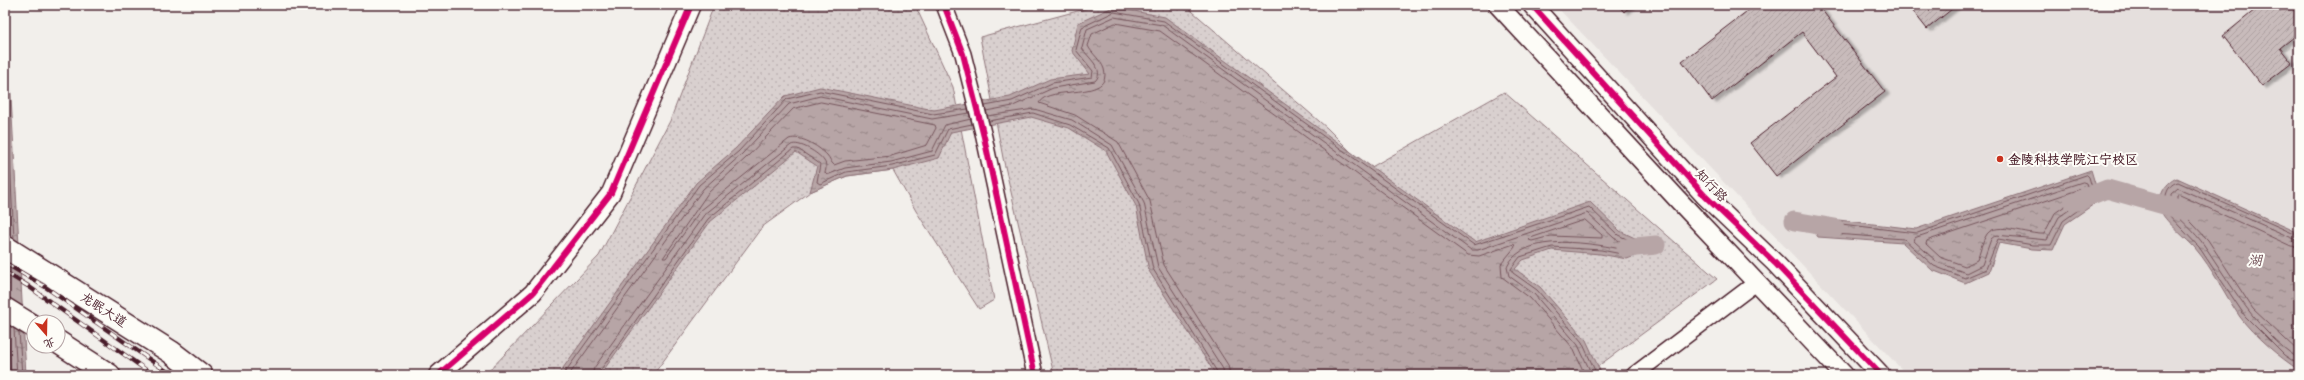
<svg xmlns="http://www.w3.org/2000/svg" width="2304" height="380" font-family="Dekko,'LXGW WenKai TC',sans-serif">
<defs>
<pattern id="green-dots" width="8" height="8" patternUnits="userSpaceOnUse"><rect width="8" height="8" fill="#d9d0cf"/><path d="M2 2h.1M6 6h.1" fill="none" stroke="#bcb2b2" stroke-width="1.8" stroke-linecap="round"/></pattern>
<pattern id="water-ripples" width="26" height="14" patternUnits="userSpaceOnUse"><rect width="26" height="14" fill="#b7a5a6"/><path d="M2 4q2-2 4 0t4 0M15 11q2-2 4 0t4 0" fill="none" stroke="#978687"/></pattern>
<pattern id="building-hatch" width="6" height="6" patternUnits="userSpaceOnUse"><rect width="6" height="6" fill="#c8bbbb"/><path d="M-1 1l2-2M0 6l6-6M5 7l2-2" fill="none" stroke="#ada0a1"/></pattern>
<filter id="shadow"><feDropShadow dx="4.5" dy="2.5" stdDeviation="1" flood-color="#0004"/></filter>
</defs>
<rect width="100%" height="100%" fill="#f2efeb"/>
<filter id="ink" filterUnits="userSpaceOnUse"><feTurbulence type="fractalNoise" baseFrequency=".025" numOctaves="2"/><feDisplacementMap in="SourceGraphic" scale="8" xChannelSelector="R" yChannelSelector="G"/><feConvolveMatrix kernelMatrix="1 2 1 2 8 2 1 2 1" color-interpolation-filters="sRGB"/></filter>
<g filter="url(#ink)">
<path fill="#e5dfdd" d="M 1555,5 L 2299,5 L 2299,375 L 1907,375 Z"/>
<path fill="url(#green-dots)" stroke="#92787d" d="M 714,5 L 915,5 L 953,87 L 994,300 L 979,309 L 916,211 L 893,170 L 847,176 L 810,192 L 762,227 L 653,375 L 485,375 L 599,256 L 670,121 Z
M 1100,5 L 1185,5 L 1327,128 L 1368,169 L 1504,92 L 1717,279 L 1586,375 L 1054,375 L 1003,158 L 980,37 Z"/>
<path fill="url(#water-ripples)" stroke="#8b6f75" d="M 5,5 L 6,5 L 26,375 L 5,375 Z
M 1113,7 L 1165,17 L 1475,242 L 1590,202 L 1620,231 L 1656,248 L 1627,259 L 1600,254 L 1552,250 L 1523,260 L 1515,269 L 1540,287 L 1586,340 L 1602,375 L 1216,375 L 1149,271 L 1136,206 L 1106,151 L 1069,128 L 1031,117 L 951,132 L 939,158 L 893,170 L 847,176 L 810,192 L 817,166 L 796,152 L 710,222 L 600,375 L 558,375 L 696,183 L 736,148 L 785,96 L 820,87 L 934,110 L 1010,97 L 1050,79 L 1090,74 L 1072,51 L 1078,23 Z
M 2091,170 L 2100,200 L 2065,224 L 2053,250 L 2032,249 L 1999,243 L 1989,272 L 1965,283 L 1932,270 L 1903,243 L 1818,237 L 1804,216 L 1916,229 Z
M 2177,178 L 2299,233 L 2299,370 C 2279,357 2254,336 2240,317 C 2225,295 2213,269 2195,248 C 2188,240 2165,221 2162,213 C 2156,199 2164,183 2177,178 Z"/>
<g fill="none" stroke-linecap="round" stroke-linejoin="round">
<path stroke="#76555c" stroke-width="1" d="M 5,66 L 14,239
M 821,102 L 935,125 L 936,128 L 927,145 L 891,156 L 845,161 L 834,165 C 831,163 830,158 827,155 C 818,146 801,135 789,139 L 700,211 L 666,258 L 663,258 L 708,193 L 746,158 L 793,109 Z
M 985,106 L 1012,101 L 1052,83 L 1092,77 L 1093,71 L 1076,50 L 1082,27 L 1114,12 L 1164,21 L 1474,245 L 1589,207 L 1618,235 L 1642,246 L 1642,249 L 1627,255 L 1601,250 L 1552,247 L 1520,257 L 1511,269 L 1513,273 L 1537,290 L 1582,342 L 1597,375
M 986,111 L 1013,106 L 1053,88 L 1095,81 C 1106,70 1088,58 1082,48 L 1087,29 L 1114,17 L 1162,25 L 1471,250 L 1478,250 L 1587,213 L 1614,238 L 1629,246 L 1629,248 L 1626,250 C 1596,244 1523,230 1507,267 L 1509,276 L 1534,294 L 1578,345 L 1592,375
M 987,116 L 1034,109 L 1072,120 L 1112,145 L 1144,203 L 1158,267 L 1223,369 L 1224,375
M 989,121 L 1033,113 L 1070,125 L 1109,148 L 1139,204 L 1153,269 L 1219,375
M 5,160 L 9,236
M 2087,175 L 2089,177 L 2095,198 L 2063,221 L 2051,245 L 2033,245 L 1998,239 L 1986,269 L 1965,278 L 1934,266 L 1904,239 L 1821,233 L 1814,223 L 1816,221 L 1917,233 Z
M 2083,182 L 2086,183 L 2089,196 L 2059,217 L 2047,240 L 1996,235 L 1991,239 L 1982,265 L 1966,273 L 1937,262 L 1914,241 L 1915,238 Z
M 2079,190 L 2082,194 L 2055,213 L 2044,234 C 2028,235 1997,221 1987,234 C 1982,241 1980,252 1977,260 L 1965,266 L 1940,257 L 1926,244 L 1927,241 Z
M 1585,220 L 1602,235 L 1602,238 L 1551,236 L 1532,241 L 1529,240 L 1531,238 Z
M 2299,236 L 2178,182 C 2165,185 2164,201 2166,212 L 2199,247 L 2245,316 L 2284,355 L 2299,365
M 2299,241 L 2178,188 L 2171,194 L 2171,210 C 2182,221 2195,232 2204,245 C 2233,287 2255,330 2299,359
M 2299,247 L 2291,246 L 2180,195 L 2177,196 L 2177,207 L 2208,240 L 2253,309 L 2299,352
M 8,325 L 11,375
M 14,329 L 17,375
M 19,332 L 22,375
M 563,375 L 699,185 L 739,151 L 787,99 L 820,91 L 933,114 L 968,109
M 569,375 L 703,189 L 742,154 L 789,104 L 820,96 L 932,119 L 969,113
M 592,375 L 594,368 L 704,215 L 791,145 C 799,141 819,153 824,161 C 827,165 826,169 825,173 L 827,175 L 845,168 L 891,162 L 932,151 L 945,125 L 971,119
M 597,375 L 708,219 L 793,149 L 798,149 L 820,164 L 817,182 L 820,184 L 846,172 L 892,166 L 935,155 L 948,129 L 972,124
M 1230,375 L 1228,365 L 1164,265 L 1150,201 L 1118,142 L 1075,115 L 1039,103 C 1048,84 1114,102 1104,69 C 1101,60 1092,54 1088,46 L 1092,34 L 1115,23 L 1160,31 L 1468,255 L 1479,256 L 1514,244 L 1515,247 L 1501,264 L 1502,277 L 1530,298 L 1573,348 L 1585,375"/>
<path stroke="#b7a5a6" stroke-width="19" d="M 2074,202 L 2107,189 L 2186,211
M 1794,221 L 1835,228
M 1626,248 L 1656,245"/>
</g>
<path fill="url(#building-hatch)" stroke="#4a1f2b" filter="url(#shadow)" d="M 1618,5 L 1632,5 L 1624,12 Z
M 1755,5 L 1818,5 L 1885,92 L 1776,176 L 1750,143 L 1836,77 L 1802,32 L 1712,101 L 1682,61 Z
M 1908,5 L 1957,5 L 1927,29 Z
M 2261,5 L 2299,5 L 2299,33 L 2280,48 L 2292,63 L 2262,86 L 2223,36 Z"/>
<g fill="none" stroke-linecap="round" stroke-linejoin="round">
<g stroke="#4a1f2b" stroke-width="18">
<path id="minor" d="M 944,5 L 963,54 L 984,137 L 1035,375
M 1634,375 L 1757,282"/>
</g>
<g stroke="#4a1f2b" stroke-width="21">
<path id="tertiary" d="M 1498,5 L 1681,203 L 1844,375
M 1532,5 L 1705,196 L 1775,263 L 1881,375
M 438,375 L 533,293 L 611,193 L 691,5"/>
</g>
<g stroke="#4a1f2b" stroke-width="25">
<path id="primary" d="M 5,247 L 171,352 L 201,375
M 5,309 L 34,327
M 58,342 L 109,375"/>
</g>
<use href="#minor" stroke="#fdfcf7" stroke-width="15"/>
<use href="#tertiary" stroke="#fdfcf7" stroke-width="18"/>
<use href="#primary" stroke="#fdfcf7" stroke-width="22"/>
<g stroke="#4a1f2b" stroke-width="4.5">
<path id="rail" d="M 5,263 L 44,286 L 172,375
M 5,272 L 28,286 L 153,375"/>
</g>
<use href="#rail" stroke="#fdfcf7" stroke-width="3" stroke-dasharray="9" stroke-linecap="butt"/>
<g stroke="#fdfcf7" stroke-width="8">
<path id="cycleway" d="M 944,5 L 963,54 L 984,137 L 1035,375
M 1532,5 L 1705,196 L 1775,263 L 1881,375
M 438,375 L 533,293 L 611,193 L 691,5"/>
</g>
<use href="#cycleway" stroke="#d6006c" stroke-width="6"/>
</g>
</g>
<circle fill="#c8321e" stroke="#fdfcf7" stroke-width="1.5" cx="2000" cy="159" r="4"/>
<g text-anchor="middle" stroke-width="4" stroke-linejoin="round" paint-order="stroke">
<g font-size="13" font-weight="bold" fill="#4a1f2b" stroke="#fdfcf7" text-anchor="start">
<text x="2008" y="164">金陵科技学院江宁校区</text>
</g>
<g font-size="13" fill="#4a1f2b" stroke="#fdfcf7">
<text transform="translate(1712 185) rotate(46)" y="5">知行路</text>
<text transform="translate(104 309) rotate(33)" y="5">龙眠大道</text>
</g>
<g font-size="14" font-style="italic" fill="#704e56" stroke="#fdfcf7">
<text x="2255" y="265">湖</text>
</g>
</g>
<rect width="2304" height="380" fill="none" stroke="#fdfcf7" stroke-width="20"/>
<rect x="10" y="10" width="2284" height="360" fill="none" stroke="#4a1f2b" stroke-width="1.5" filter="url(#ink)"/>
<g transform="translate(46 334) rotate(160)"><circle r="19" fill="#fdfcf7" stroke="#b5a4a5"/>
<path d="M0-3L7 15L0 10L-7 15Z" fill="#c8321e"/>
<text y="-6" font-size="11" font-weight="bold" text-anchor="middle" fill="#4a1f2b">北</text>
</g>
</svg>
